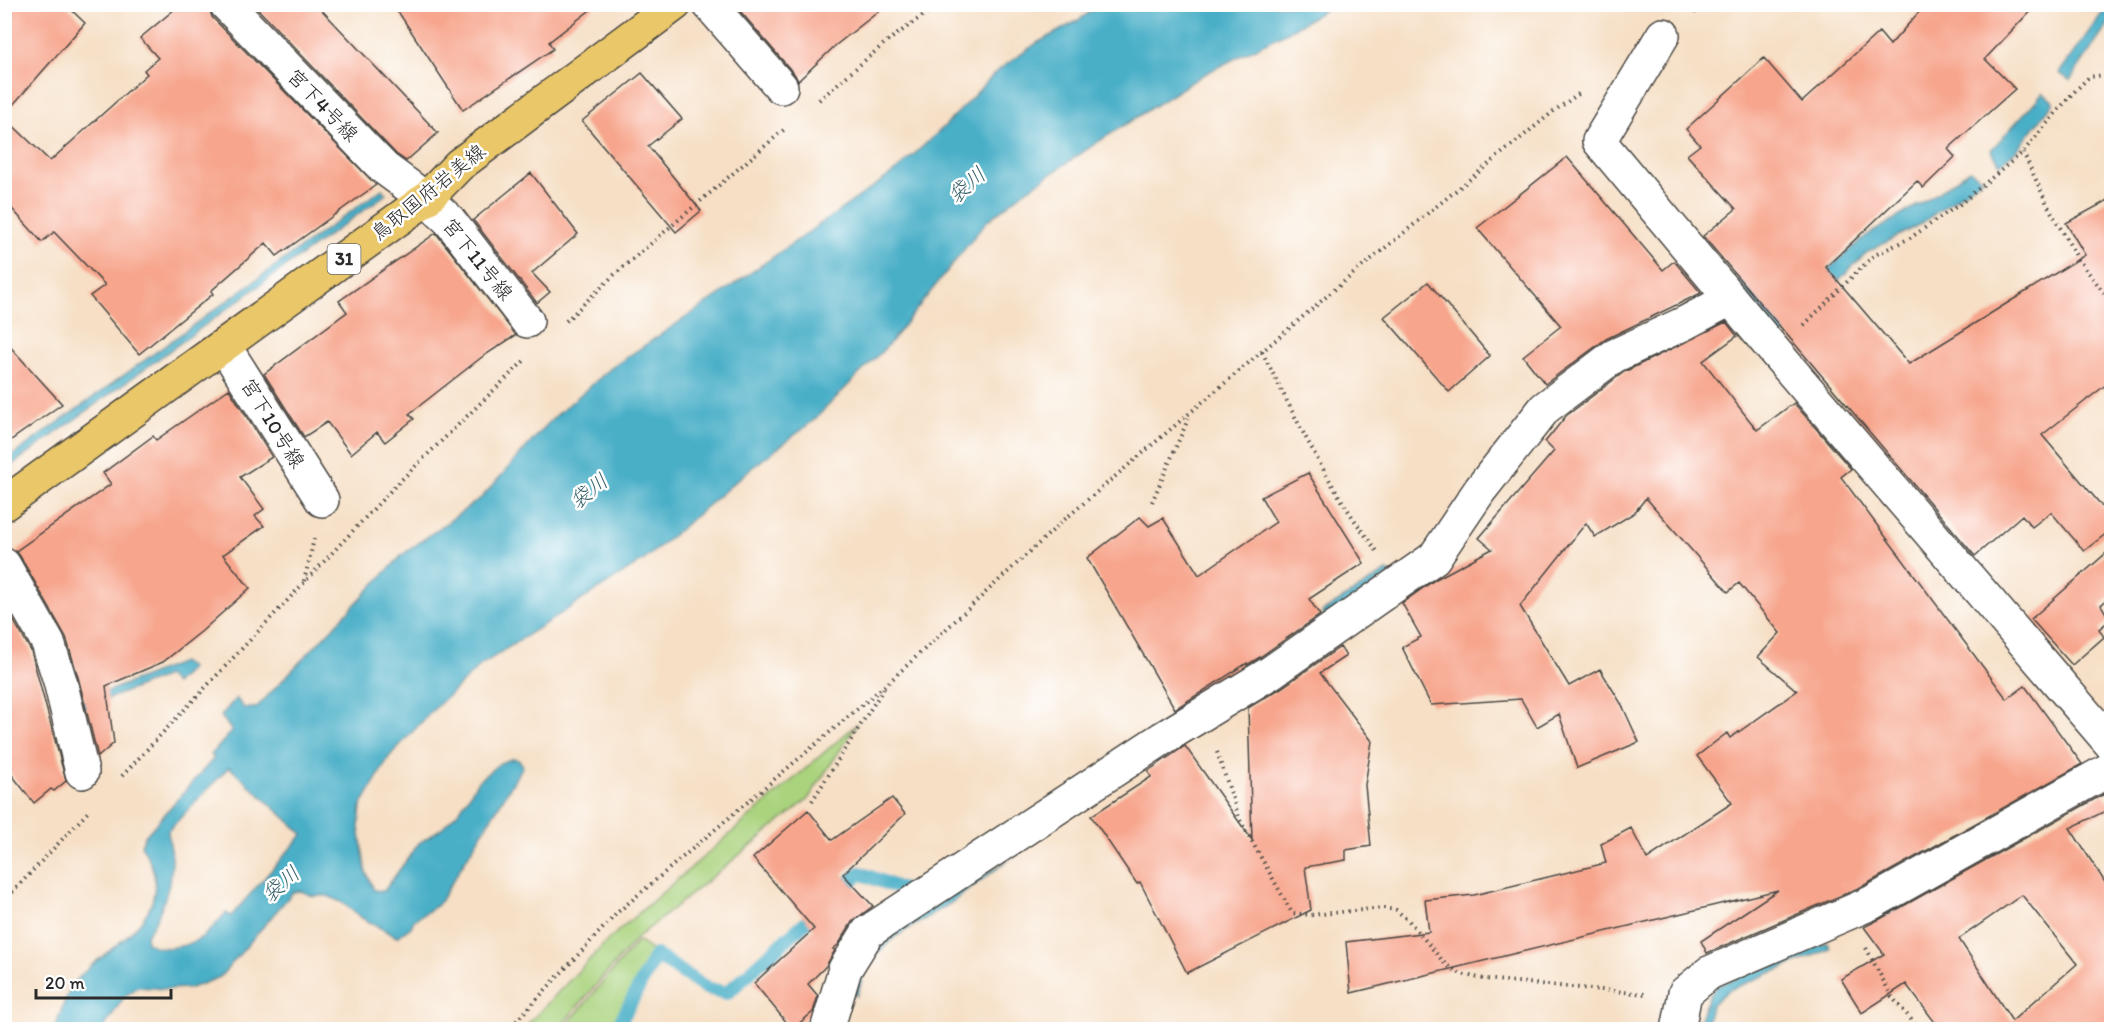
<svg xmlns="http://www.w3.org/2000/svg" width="2116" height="1034" font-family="Itim,'Klee One',sans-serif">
<rect width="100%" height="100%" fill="#fff"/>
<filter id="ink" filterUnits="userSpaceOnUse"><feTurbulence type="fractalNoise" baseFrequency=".0167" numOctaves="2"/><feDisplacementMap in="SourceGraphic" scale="12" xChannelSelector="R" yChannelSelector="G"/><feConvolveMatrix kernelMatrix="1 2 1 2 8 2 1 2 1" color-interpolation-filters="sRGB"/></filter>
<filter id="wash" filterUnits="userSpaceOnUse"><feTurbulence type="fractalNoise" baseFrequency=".008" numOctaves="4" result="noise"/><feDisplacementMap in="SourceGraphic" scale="24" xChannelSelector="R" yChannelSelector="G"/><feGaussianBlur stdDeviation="1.35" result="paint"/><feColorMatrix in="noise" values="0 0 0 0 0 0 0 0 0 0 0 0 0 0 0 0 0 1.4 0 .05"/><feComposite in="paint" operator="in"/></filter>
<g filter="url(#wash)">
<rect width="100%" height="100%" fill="#f6dfc5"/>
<path fill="#aad37e" stroke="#6a7f54" stroke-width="1.5" d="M 857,724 L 808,799 L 637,938 L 558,1029 L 523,1029 L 610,938 Z
M 638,941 L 654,952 L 610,1029 L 563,1029 Z"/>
<path fill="#48afc7" stroke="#3a6d79" stroke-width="1.5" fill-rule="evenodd" d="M 1100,5 L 1333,5 L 1289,31 L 1201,76 L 1101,140 L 1024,192 L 986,222 L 889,344 L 813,421 L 749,470 L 644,560 L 481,665 L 431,712 L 389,757 L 361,806 L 359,827 L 366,872 L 374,890 L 384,891 L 419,843 L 442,828 L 460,810 L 478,781 L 500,763 L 514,758 L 520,761 L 523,766 L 438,905 L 414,920 L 411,927 L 397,937 L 362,918 L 343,903 L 328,896 L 313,896 L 301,891 L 293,892 L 220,977 L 191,988 L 166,989 L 138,987 L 124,997 L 103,1029 L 55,1029 C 60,1016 64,998 72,986 C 97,950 163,929 154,875 C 153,865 146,855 141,845 L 145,836 L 214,758 L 211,755 L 232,731 L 221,716 L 236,698 L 244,708 L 256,708 L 402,555 L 482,497 L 551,420 L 611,368 L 716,297 L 897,170 L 945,126 L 997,71 L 1037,43 L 1077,21 ZM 229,767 L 303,834 L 231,916 L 226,913 C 219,920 211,931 202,937 C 189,946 161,953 147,942 L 146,935 C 161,917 170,887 172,864 C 173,854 169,842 168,831 Z
M 2106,5 L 2111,5 L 2110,22 L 2070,80 L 2059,73 L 2101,15 Z
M 2043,93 L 2054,102 L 2017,150 L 2000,164 L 1991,150 Z
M 1970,170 L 1982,179 L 1922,223 L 1866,253 L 1780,339 L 1735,287 L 1745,276 L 1777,314 L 1866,236 L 1930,198 Z
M 382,189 L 386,194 L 5,470 L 5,461 Z
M 1387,571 L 1391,574 L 1326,619 L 1322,612 Z
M 182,662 L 191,668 L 175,684 L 167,676 L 81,709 L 78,703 Z
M 1014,856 L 951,903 L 895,937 L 881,950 L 864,974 L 857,996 L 851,992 L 874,948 L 893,930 Z
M 1976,864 L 1982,869 L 1880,926 L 1876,917 Z
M 1828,942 L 1830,949 L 1729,990 L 1711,1005 L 1706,1029 L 1698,1030 C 1700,1013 1707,999 1716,986 Z"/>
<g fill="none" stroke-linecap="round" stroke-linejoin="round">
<path stroke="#48afc7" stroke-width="14" d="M 838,893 L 860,873 L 906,891
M 616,1030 L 656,955 L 706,988 L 727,993 L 819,910"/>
</g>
<g id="blocks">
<path fill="#f7a58c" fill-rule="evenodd" d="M 4,4 L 65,4 L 85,23 L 4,115 Z
M 181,4 L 208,4 L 212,17 L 376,185 L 277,256 L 266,243 L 211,291 L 213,294 L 139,354 L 90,296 L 105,285 L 54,232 L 42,242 L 4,200 L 4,117 L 50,161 L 147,74 L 144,70 L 158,58 L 140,38 Z
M 253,4 L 316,4 L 438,133 L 406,161 L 396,154 Z
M 393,4 L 598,4 L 549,42 L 553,49 L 463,110 Z
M 734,4 L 888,4 L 836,45 L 798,81 L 795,75 Z
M 1926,4 L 2037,4 L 1985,59 L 2015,89 L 1948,149 L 1955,157 L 1923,188 L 1917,181 L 1826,267 L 1909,364 L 2085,255 L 2066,223 L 2112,198 L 2112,380 L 2042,435 L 2112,518 L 2112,529 L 2084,551 L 2051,512 L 2032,527 L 2022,515 L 1975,556 L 1703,236 L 1736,209 L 1687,155 L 1700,145 L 1686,129 L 1764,58 L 1802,102 L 1879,32 L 1890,45 Z
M 642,73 L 682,119 L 648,146 L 701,211 L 676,232 L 582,121 Z
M 1567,157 L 1663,270 L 1674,261 L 1701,293 L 1606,339 L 1545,384 L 1523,356 L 1561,326 L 1477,228 Z
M 531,173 L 578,234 L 532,273 L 550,292 L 537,303 L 473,220 Z
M 436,233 L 516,335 L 482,357 L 409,414 L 414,419 L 385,442 L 377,432 L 351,454 L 327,422 L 304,437 L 264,374 L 347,312 L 339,301 Z
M 1428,282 L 1490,356 L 1449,392 L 1384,317 Z
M 1726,322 L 1737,336 L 1703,361 L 1757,430 L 1794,403 L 1851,469 L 1841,477 L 2007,699 L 2025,686 L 2082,764 L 1863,886 L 1707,953 L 1701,941 L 1778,890 L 1351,993 L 1346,942 L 1429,932 L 1425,900 L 1474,895 L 1606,863 L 1601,844 L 1631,828 L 1647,859 L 1732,803 L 1697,756 L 1727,733 L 1730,738 L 1797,691 L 1758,657 L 1780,633 L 1739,583 L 1728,592 L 1646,498 L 1634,513 L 1595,537 L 1586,523 L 1520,606 L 1569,686 L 1600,669 L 1622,705 L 1639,742 L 1577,768 L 1559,714 L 1537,727 L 1521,699 L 1431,705 L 1402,647 L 1421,637 L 1402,603 L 1436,579 L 1492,549 L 1479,538 L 1554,451 L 1545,442 L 1566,416 L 1624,372 Z
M 4,340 L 62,404 L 4,445 Z
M 229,389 L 272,457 L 240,477 L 264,509 L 255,516 L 264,526 L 223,555 L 250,588 L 202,631 L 163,662 L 106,686 L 114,743 L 98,757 L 78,677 L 66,637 L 20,556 L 16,551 L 111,484 L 103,473 L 153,436 L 156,440 Z
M 1308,473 L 1364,563 L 1309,599 L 1320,615 L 1260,657 L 1247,665 L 1247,663 L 1175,709 L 1087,558 L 1140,517 L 1149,526 L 1163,518 L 1199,575 L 1276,522 L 1261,497 Z
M 2112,548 L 2112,595 L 2101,605 L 2110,620 L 2099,629 L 2104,637 L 2072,665 L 2031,619 Z
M 4,604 L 31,651 L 66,781 L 54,791 L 51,789 L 34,803 L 4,765 Z
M 1340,647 L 1346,656 L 1320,673 L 1372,741 L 1365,785 L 1371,846 L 1346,850 L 1346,860 L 1305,867 L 1311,910 L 1187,973 L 1140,882 L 1137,884 L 1091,816 L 1151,777 L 1148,771 L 1185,746 L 1252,840 L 1248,708 L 1281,688 Z
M 2104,794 L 2112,808 L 2070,828 L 2112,893 L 2112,1029 L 1940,1029 L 1906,984 L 1862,1013 L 1841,979 L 1884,954 L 1864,927 L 1880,919 ZM 2022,895 L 2077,964 L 2012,1021 L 1959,939 Z
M 892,798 L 905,814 L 843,874 L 873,906 L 852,922 L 839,944 L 833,949 L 835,950 L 826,966 L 808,984 L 818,996 L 813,1012 L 792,1029 L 754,983 L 814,929 L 753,858 L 808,810 L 832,840 Z"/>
</g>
</g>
<g filter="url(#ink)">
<use href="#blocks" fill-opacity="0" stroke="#494642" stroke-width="1.5"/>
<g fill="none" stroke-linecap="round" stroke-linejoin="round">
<g stroke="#494642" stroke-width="36">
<path id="minor" d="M 226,4 L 384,168 L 426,199 L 449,220 L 527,321
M 709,4 L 781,87
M 1663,35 L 1599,141 L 1776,353 L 2112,745
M 224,346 L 322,500
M 4,565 L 48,643 L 60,681 L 82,772
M 827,1030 L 845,969 L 868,932 L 1163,738 L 1270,673 L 1434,558 L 1480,490 L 1545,408 L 1614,356 L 1685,323 L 1730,299
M 1678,1030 L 1685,993 L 1709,973 L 1871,903 L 2112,768"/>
</g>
<g stroke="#494642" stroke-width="36">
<path id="primary" d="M 4,504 L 426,199 L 459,165 L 675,4"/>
</g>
<path stroke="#494642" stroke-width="4" stroke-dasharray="1.5 4.5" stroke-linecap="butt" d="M 1694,13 L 1705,4
M 819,100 L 885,43 L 939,4
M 2023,152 L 2049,208 L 2078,259 L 2112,303
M 566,321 L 614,275 L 786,128
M 1804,325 L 1873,256 L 1910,238 L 1960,204 L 2023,152 L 2072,94 L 2089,77 L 2112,74
M 1262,352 C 1297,420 1330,491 1377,551
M 1152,502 L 1190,415
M 304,581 L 314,539
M 1217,752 L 1240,820 L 1292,913 L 1311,915 L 1383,908 L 1396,910 L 1409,921 L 1446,965 L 1461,974 L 1484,979 L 1645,994
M 122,776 L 397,484 L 524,361
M 812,801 L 886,685
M 4,901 L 88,812
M 1866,948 L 1892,997 L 1920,1030
M 508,1030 L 618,912 L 889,682 L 1064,520 L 1353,274 L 1554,111 L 1580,93"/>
<use href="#minor" stroke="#fff" stroke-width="33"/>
<use href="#primary" stroke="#eac769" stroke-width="33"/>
</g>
</g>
<g text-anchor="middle" stroke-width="5" stroke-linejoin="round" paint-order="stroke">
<rect fill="#fff" stroke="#6b6b6b" stroke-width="1.5" x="327.5" y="244" width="33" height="30" rx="4.5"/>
<g font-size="18" font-weight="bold" fill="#2b2b2b">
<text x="344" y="265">31</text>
</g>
<g font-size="20" fill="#2b2b2b" stroke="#fff">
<text transform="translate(323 105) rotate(46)" y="7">宮下4号線</text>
<text transform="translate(428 192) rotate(-39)" y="7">鳥取国府岩美線</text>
<text transform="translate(478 259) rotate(51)" y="7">宮下11号線</text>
<text transform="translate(273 423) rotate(58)" y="7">宮下10号線</text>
</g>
<g font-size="21" font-style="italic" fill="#376069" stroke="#fff">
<text transform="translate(967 185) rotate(-41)" y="7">袋川</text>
<text transform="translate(589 491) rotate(-38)" y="7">袋川</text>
<text transform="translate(281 884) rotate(-41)" y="7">袋川</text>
</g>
</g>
<rect width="2116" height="1034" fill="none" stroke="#fff" stroke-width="24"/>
<path d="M36 989v9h135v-9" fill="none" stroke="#2b2b2b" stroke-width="3"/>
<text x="45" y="989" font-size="18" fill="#2b2b2b" stroke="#ffffff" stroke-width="4.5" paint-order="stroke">20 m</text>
</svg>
